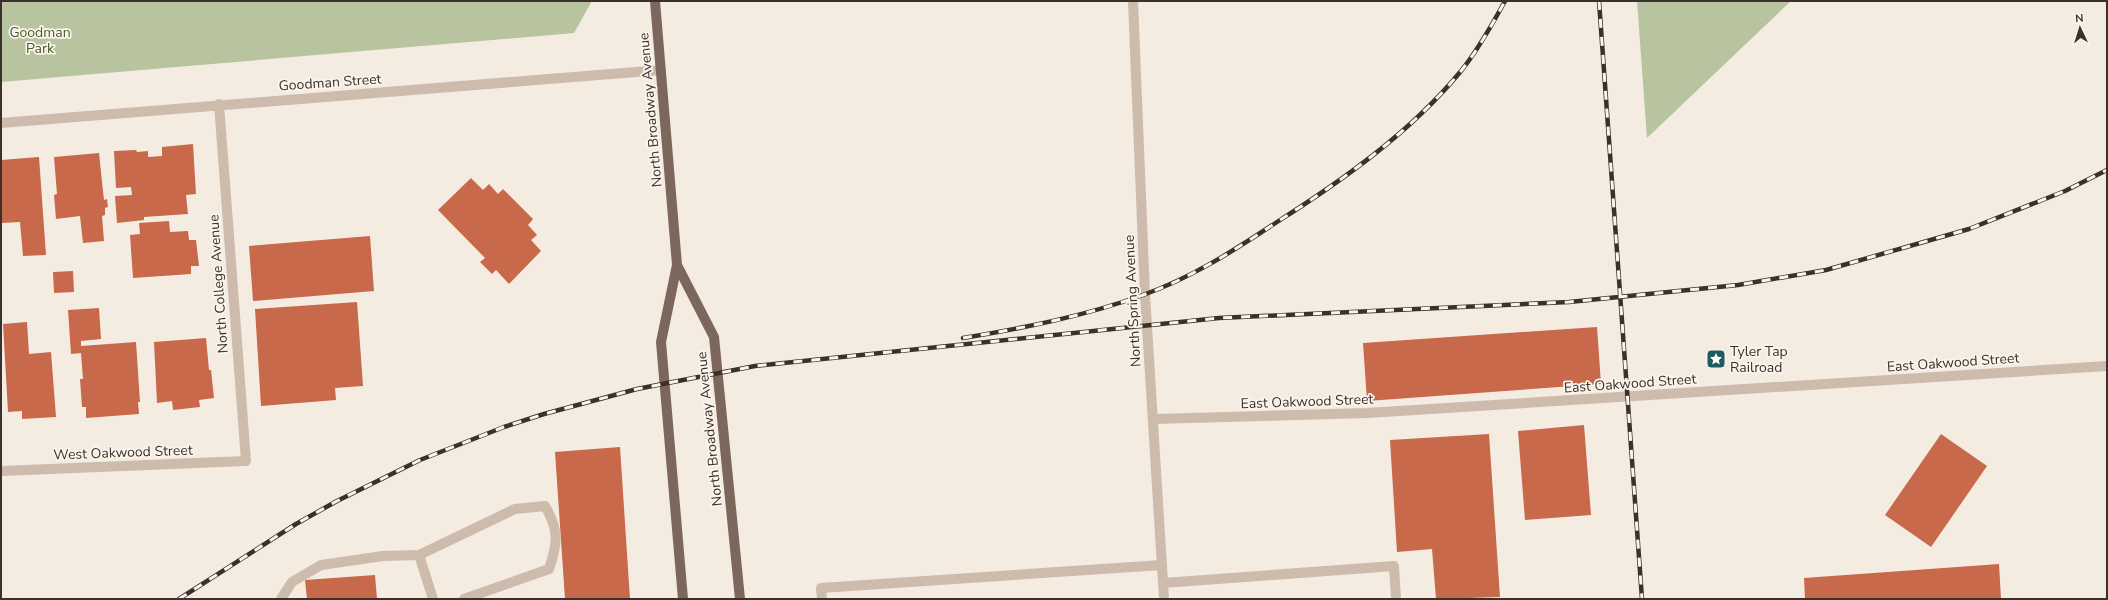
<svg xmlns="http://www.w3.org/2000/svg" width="2108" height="600" font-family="'Nunito Sans',sans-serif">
<rect width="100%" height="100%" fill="#f4ebe1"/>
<path fill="#b8c4a0" d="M 1,1 L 592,1 L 574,33 L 1,82 Z
M 1637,1 L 1791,1 L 1647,138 Z"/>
<path fill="#c8694b" d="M 193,144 L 196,194 L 186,195 L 188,214 L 144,217 L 144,220 L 117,223 L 115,196 L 132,195 L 131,187 L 116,188 L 114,151 L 136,150 L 137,152 L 148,151 L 148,157 L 162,156 L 162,147 Z
M 99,153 L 103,191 L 104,200 L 107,199 L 108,207 L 105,208 L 105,215 L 102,216 L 104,241 L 83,243 L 80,216 L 56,219 L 54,195 L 57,194 L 54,157 Z
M 39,157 L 46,255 L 23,256 L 20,222 L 1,223 L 1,160 Z
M 471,178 L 483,190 L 489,184 L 498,194 L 503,189 L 533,219 L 528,225 L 537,235 L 531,240 L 541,251 L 509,284 L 496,270 L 492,274 L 480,262 L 485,258 L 438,210 Z
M 169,221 L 170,232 L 188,231 L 189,240 L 196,240 L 199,266 L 191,266 L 191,274 L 133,278 L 130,235 L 140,234 L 139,223 Z
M 370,236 L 374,291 L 253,301 L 249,246 Z
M 73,271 L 74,292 L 54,293 L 53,272 Z
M 357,302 L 363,386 L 335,388 L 336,400 L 261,406 L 255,309 Z
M 99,308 L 101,339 L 81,341 L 81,346 L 136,342 L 140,402 L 138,402 L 139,414 L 86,418 L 86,407 L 82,407 L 80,379 L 83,379 L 81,353 L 71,354 L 68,310 Z
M 27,322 L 29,354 L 51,352 L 56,417 L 22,419 L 22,411 L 8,412 L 3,324 Z
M 1597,327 L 1601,384 L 1367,401 L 1363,343 Z
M 206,338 L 209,370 L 211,370 L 214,398 L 199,400 L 200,407 L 173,410 L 172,401 L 157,403 L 154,342 Z
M 1584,425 L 1591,515 L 1525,520 L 1518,431 Z
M 1489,434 L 1500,597 L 1436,599 L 1432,549 L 1397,552 L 1390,440 Z
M 1941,434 L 1987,466 L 1931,547 L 1885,515 Z
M 620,447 L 630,599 L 565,599 L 555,452 Z
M 1999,564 L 2001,599 L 1805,599 L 1804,578 Z
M 375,575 L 377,599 L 307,599 L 305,580 Z"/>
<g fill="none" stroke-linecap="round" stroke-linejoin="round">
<path stroke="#cdbbac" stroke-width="10" d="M 1163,583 L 1394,566 L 1396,599
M 281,599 L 292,582 L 321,565 L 383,556 L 419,555
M 433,599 L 419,555 L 515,509 L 545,506 C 559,530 558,543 549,569 L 464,599
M 822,599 L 821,588 L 1162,565"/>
<path stroke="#cdbbac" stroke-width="10" d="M 1133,1 L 1145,295 L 1164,599
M 1,123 L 661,70
M 1153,419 L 1367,413 L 2107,366
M 1,471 L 246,461 L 219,104"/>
<path stroke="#7d675c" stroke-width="10" d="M 655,1 L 677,265 L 661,342 L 683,599
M 677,265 L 714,337 L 740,599"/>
<g stroke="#3b302b" stroke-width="4.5">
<path id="rail" d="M 1599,1 L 1642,599
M 963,338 C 1024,328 1085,316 1143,295 C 1191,278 1235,250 1277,222 C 1343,180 1411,132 1461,71 C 1478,50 1492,25 1505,1
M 179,599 L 296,524 L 337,501 L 420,460 L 504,427 L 544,414 L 637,389 L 755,366 L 1219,318 L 1569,302 L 1738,285 L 1826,270 L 1969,229 L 2065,191 L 2107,170"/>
</g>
<use href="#rail" stroke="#fbf5ee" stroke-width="3" stroke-dasharray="9" stroke-linecap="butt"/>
</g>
<defs>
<g id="sight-square" transform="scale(1)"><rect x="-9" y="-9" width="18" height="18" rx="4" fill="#1f5a5e" stroke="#fbf5ee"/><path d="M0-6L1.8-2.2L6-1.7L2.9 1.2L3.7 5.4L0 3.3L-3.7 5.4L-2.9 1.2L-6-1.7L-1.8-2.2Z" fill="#fff"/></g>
</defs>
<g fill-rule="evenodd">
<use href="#sight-square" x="1716" y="359"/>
</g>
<g text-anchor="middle" stroke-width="3.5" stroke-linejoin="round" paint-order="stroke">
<g font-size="14" fill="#4a5a2e" stroke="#fbf5ee">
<text x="40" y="37">Goodman<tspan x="40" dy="16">Park</tspan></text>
</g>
<g font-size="14" fill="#3b302b" stroke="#fbf5ee">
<text transform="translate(330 82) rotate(-4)" y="5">Goodman Street</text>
<text transform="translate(650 110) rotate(-95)" y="5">North Broadway Avenue</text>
<text transform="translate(218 284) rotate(-94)" y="5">North College Avenue</text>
<text transform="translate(1132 301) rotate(-93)" y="5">North Spring Avenue</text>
<text transform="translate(1953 362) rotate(-4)" y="5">East Oakwood Street</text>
<text transform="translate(1630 383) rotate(-4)" y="5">East Oakwood Street</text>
<text transform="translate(1307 401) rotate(-2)" y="5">East Oakwood Street</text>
<text transform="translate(709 429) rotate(-96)" y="5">North Broadway Avenue</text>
<text transform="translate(123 452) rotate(-2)" y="5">West Oakwood Street</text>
</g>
<g font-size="14" fill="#3b302b" stroke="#fbf5ee" text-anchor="start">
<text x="1730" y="356">Tyler Tap<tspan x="1730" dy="16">Railroad</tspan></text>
</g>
</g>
<rect width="2108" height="600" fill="none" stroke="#3b302b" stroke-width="4"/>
<g transform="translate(2080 28) rotate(356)" stroke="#fbf5ee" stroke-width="3" paint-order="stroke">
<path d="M0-3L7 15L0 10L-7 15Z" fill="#3b302b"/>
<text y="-6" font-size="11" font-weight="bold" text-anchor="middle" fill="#3b302b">N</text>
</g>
</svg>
